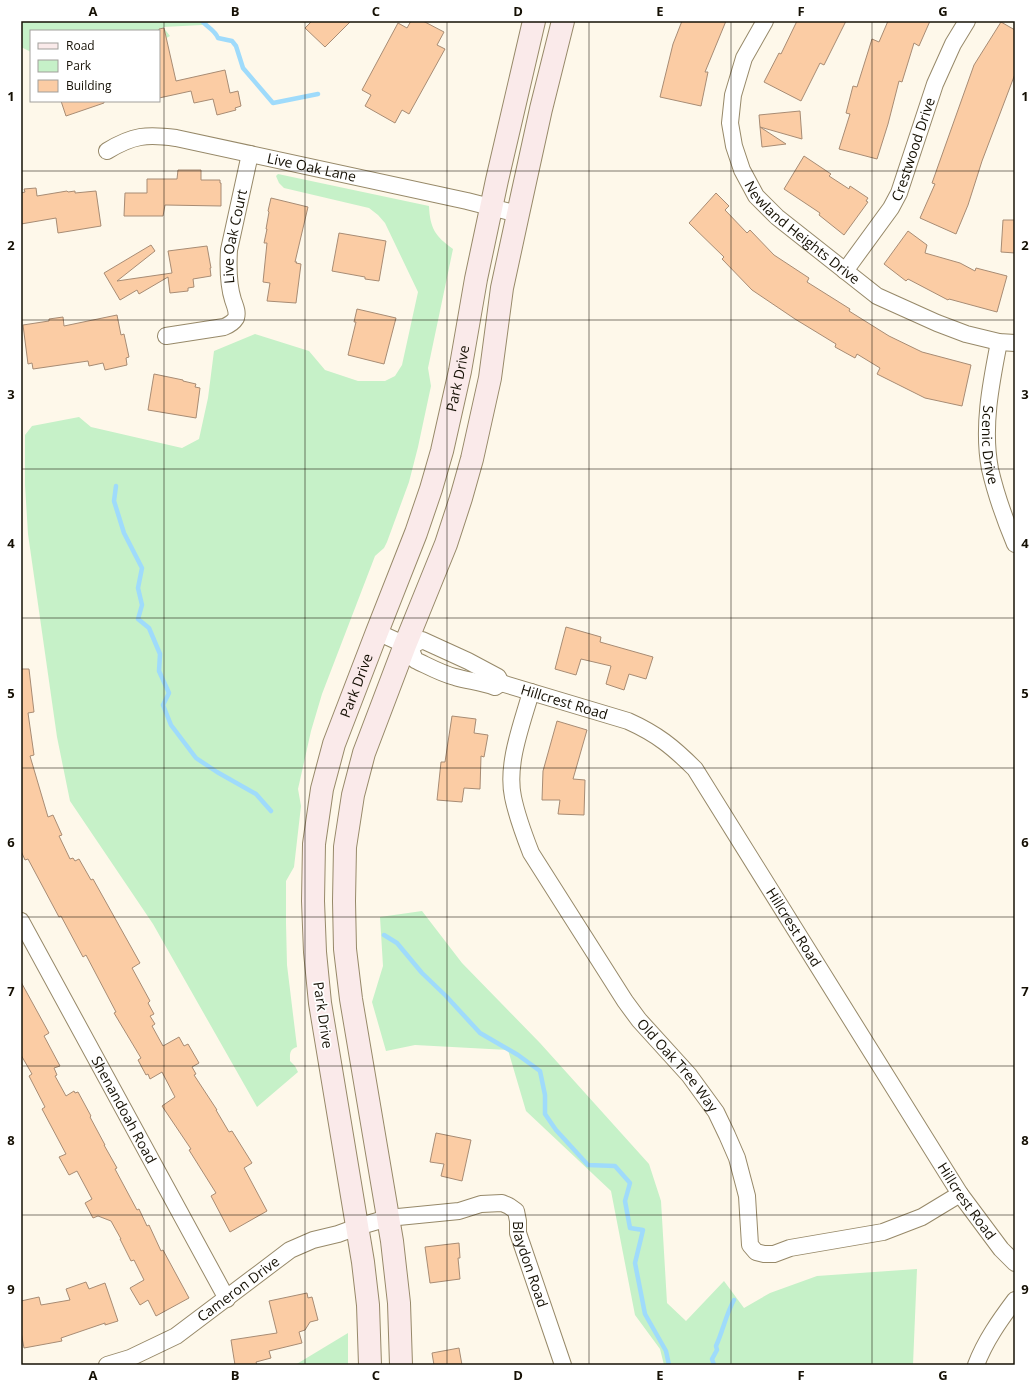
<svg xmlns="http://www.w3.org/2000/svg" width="1036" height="1386" font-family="'Open Sans',sans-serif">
<rect width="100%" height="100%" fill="#fef8ea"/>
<path fill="#c6f1c8" d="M 21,21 L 213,21 L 202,25 L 163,27 L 170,36 L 159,42 L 159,31 L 31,31 L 31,52 L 21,47 Z
M 278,174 L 429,206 C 430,228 435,236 453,249 L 428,368 L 431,386 L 418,447 L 409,482 L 387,542 L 384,548 L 375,556 L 322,694 L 311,731 L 298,789 L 301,806 L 294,867 L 286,881 L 286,923 L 287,965 L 297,1047 C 289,1049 290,1055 290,1061 L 295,1066 L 298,1072 L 257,1107 L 153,924 L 70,801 L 57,737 L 28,534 L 25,485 L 25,435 L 32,426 L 79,417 L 91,427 L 182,448 L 199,439 L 208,398 L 214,351 L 255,334 L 309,351 L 325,370 L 358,381 L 385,381 L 395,376 L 402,365 L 418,292 L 385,223 L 378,215 L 369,208 L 284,188 L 279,183 L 276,176 Z
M 422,911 L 462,963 L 540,1043 L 649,1164 L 661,1201 L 667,1303 L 686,1321 L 724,1281 L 744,1308 L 770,1293 L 817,1276 L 917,1269 L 913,1365 L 664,1365 L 660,1349 L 635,1315 L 611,1191 L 526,1111 L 508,1050 L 415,1045 L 386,1051 L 372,1002 L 383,966 L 380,917 Z
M 348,1333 L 348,1365 L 295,1365 Z"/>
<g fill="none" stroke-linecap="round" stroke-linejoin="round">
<path stroke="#9fdbfb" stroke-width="4.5" d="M 202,21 C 207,27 215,30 218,38 L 232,41 L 236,46 L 243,68 L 273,103 L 318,94
M 116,486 L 114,501 L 124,533 L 142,568 L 138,588 L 142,605 L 138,619 L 149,628 L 160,654 L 159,671 L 169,693 L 163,705 L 171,725 L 196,758 L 217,772 L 256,794 L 271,811
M 384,935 L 397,943 L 422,973 L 446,996 L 480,1033 L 518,1055 L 540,1071 L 545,1095 L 545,1114 L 556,1130 L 588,1165 L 615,1166 L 630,1183 L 625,1201 L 630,1228 L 643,1230 L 635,1263 L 645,1314 L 666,1351 L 669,1365
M 714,1365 L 712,1359 L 717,1350 L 716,1346 C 723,1331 726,1314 734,1300"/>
</g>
<path fill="#fbcca4" stroke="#a88c74" d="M 312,21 L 351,21 L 325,47 L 305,28 Z
M 411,21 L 423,21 L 444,32 L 437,45 L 445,49 L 409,114 L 402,110 L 395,123 L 365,106 L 371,95 L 362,90 L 398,23 L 407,28 Z
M 682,21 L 726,21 L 705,72 L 708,72 L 701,106 L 660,97 L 673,44 Z
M 797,21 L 846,21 L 824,65 L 820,63 L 801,101 L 764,82 L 779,53 L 781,54 Z
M 888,21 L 930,21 L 919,46 L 914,43 L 902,82 L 899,81 L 888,124 L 877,159 L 839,149 L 850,114 L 846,113 L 853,86 L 857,87 L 872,39 L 879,42 Z
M 1001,22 L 1015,30 L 1015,74 L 982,161 L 968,205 L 956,234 L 920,218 L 935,184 L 932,183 L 974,65 Z
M 164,28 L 176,81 L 225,70 L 230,93 L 238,91 L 241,106 L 235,108 L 236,110 L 217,115 L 213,99 L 194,103 L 191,91 L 159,98 L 159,29 Z
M 61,101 L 104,101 L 104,103 L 66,116 Z
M 800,111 L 802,139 L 760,127 L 759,115 Z
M 760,127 L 786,144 L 762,147 Z
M 804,156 L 831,174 L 829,176 L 849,189 L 850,186 L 868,198 L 866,201 L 868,202 L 844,235 L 819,215 L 820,213 L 784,189 Z
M 178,170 L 201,170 L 201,180 L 220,180 L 220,183 L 221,183 L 221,206 L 165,205 L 163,216 L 124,216 L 125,193 L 147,193 L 147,179 L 177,179 Z
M 36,188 L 37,196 L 67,191 L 68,192 L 75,191 L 75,193 L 96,191 L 101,226 L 58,233 L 56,218 L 21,224 L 21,193 L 25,192 L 24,189 Z
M 716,193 L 729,206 L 725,210 L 747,233 L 750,230 L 774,255 L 809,278 L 807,282 L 850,309 L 849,311 L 889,336 L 922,352 L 971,365 L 962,406 L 925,398 L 877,374 L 880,368 L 857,354 L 855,358 L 835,347 L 836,344 L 795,319 L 752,290 L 722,259 L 724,257 L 689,223 Z
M 271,198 L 308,207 L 295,262 L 297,262 L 296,263 L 301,264 L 296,303 L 267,301 L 270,283 L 263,282 L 267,243 L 264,243 L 267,229 L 266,229 L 269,212 L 268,211 Z
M 1003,220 L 1015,220 L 1015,253 L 1001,252 Z
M 908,231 L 927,245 L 925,253 L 960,263 L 975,271 L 976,268 L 1007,276 L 997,312 L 949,299 L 948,300 L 908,279 L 906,281 L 884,264 Z
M 339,233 L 386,241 L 379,281 L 365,279 L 365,277 L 332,271 Z
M 151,245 L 155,251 L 117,281 L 172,273 L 168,251 L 207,246 L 211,268 L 210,268 L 211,276 L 193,279 L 194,287 L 188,288 L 188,291 L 170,293 L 168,277 L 139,294 L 137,290 L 120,300 L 104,273 Z
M 357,309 L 396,318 L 384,364 L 348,355 L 356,322 L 354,322 Z
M 117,315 L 121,335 L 124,334 L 129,357 L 126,358 L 127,365 L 105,370 L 103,363 L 89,366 L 88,361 L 33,369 L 32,363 L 28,364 L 23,325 L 49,321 L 49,319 L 63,317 L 64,326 Z
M 154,374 L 183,380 L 183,381 L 196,384 L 195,387 L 200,388 L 196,418 L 148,410 Z
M 566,627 L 601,637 L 600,642 L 653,657 L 646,679 L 629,674 L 624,690 L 606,684 L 611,666 L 581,659 L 576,675 L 555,669 Z
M 21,669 L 29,669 L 34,712 L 28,713 L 34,755 L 30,756 L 48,817 L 53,815 L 62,835 L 59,836 L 70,859 L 73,858 L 75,861 L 79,859 L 91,880 L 93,879 L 140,963 L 132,968 L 150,1001 L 148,1003 L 154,1014 L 150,1016 L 155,1024 L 152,1026 L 163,1046 L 179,1037 L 184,1046 L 188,1044 L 199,1063 L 192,1067 L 196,1074 L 194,1075 L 217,1110 L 216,1110 L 229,1132 L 232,1131 L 252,1163 L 244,1168 L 267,1211 L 230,1232 L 211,1196 L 216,1193 L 189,1150 L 191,1149 L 162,1106 L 175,1097 L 162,1072 L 150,1079 L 148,1074 L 146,1075 L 138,1060 L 141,1058 L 114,1013 L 116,1012 L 86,955 L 83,957 L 61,916 L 59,917 L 28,859 L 25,860 L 21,851 Z
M 452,716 L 476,719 L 474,733 L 488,735 L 484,757 L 481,756 L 480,789 L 464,788 L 462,802 L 437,800 L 441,762 L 445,762 Z
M 557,721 L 587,730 L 573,779 L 585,780 L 584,815 L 558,814 L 560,800 L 542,800 L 543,771 Z
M 21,982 L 49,1033 L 44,1036 L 60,1066 L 54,1068 L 57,1075 L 55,1076 L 66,1096 L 74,1091 L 75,1093 L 78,1092 L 91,1116 L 90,1117 L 105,1145 L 104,1145 L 117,1168 L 115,1169 L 137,1210 L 139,1209 L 147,1226 L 149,1225 L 161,1251 L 163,1250 L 189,1298 L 156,1316 L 148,1300 L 140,1305 L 130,1288 L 144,1280 L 134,1260 L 131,1261 L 120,1239 L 121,1239 L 111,1221 L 98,1216 L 93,1218 L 85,1203 L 92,1199 L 77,1171 L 69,1175 L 59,1157 L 66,1154 L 42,1109 L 45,1107 L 29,1076 L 32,1074 L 21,1055 Z
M 436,1133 L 471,1140 L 462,1181 L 441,1176 L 444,1164 L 430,1162 Z
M 459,1243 L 460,1258 L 458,1258 L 460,1279 L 430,1283 L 425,1247 Z
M 86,1282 L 89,1289 L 105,1283 L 118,1321 L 105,1325 L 105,1323 L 61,1338 L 62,1341 L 24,1348 L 21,1332 L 21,1301 L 39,1297 L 41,1305 L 70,1300 L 66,1289 Z
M 307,1293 L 308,1298 L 312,1297 L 318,1320 L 310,1322 L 305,1330 L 299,1332 L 302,1343 L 269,1351 L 271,1358 L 256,1362 L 257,1365 L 235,1365 L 231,1340 L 277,1333 L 269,1301 Z
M 459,1348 L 462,1365 L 434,1365 L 432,1353 Z"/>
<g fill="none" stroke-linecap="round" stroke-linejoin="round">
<g stroke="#978969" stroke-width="18">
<g id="street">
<path id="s1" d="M 765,21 L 744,58 L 733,95 L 730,123 L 734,146 L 742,170 L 756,196 L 777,217 L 877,296 L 937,323 L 966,334 L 999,342 L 1015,343"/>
<path id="s2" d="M 107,151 C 133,135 147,134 176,138 L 467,201 L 518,214"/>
<path id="s3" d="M 845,271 L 891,208 L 899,193 L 935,84 L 953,44 L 967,21"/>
<path id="s4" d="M 166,336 L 224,327 C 229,325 233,323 236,318 C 238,312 235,306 233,300 C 228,284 228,267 229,250 L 250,154"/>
<path id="s5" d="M 999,342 C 991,383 982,427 990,469 C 996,495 1005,520 1015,544"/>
<path d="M 377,632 L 410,647 L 415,660 C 428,666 442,674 455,677 C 469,681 482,682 495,687 L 501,683"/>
<path d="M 410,647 L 422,640 L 468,661 L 498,677 L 501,683"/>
<path id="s6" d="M 501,683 L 628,721 C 657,734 673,747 695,769 L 960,1194 L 1001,1249 L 1015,1263"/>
<path id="s7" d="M 531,692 C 522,724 506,764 513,797 C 517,817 524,835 531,853 L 625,1001 L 639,1020 L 689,1075 L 716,1112 L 727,1135 L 737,1158 L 747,1196 L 750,1245 L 756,1252 L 764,1254 L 774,1254 L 790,1248 L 883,1232 L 922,1217 L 960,1194"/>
<path id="s8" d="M 21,921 L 227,1299"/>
<path id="s9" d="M 107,1365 L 130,1358 L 176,1336 L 290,1250 L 313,1240 L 338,1234 L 357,1227 L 388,1218 L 459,1211 L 481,1204 L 502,1203 L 509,1206 L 516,1211 L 518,1221 L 518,1233 L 563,1365"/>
<path d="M 976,1365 C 985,1341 1000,1320 1015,1300"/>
</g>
</g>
<g stroke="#978969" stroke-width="24">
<g id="secondary">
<path id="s10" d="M 370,1365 L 368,1305 L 363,1262 L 320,1003 L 315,952 L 313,901 L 314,844 L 322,789 L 334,744 L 377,632 L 416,533 L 431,489 L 442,451 L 460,371 L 476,279 L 497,180 L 534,21"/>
<path d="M 401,1365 L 399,1303 L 392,1241 L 351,999 L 345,949 L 344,901 L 345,847 L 353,795 L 364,753 L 405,645 L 446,544 L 461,498 L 472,459 L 490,378 L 502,288 L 518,214 L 541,109 L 563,21"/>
</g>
</g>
<use href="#street" stroke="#fff" stroke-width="16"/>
<use href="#secondary" stroke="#faeaea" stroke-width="22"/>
</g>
<path fill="none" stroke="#151004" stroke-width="1" stroke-opacity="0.55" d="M 164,21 L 164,1365M 305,21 L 305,1365M 447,21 L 447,1365M 589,21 L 589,1365M 731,21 L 731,1365M 872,21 L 872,1365M 21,171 L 1015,171M 21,320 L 1015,320M 21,469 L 1015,469M 21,618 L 1015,618M 21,768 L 1015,768M 21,917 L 1015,917M 21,1066 L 1015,1066M 21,1215 L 1015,1215"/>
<g text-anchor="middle" stroke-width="3.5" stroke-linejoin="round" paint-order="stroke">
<g font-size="14" fill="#151004" stroke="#fff">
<text dy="5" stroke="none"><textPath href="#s3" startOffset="141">Crestwood Drive</textPath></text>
<text dy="5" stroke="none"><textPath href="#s2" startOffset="211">Live Oak Lane</textPath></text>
<text dy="5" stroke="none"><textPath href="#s1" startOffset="246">Newland Heights Drive</textPath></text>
<text dy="5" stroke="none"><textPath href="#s4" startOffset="157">Live Oak Court</textPath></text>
<text dy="5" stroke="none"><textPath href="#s10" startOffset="1014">Park Drive</textPath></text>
<text dy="5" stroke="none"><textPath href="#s5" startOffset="104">Scenic Drive</textPath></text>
<text dy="5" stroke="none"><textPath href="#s10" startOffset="690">Park Drive</textPath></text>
<text dy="5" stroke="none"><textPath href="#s6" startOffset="66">Hillcrest Road</textPath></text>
<text dy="5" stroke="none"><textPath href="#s6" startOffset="402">Hillcrest Road</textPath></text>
<text transform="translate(323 1015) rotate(82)" y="5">Park Drive</text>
<text dy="5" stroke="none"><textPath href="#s7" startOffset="425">Old Oak Tree Way</textPath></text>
<text dy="5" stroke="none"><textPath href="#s8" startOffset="215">Shenandoah Road</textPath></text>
<text dy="5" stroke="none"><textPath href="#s6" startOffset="726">Hillcrest Road</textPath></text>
<text dy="5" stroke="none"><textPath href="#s9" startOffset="508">Blaydon Road</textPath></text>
<text dy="5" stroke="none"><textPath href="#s9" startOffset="153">Cameron Drive</textPath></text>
</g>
</g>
<rect width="1036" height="1386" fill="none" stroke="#ffffff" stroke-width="44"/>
<rect x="30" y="30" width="130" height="72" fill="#ffffff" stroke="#a19f9b"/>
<rect x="38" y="43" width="20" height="6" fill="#faeaea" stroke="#a19f9b"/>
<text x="66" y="50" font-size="12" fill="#151004">Road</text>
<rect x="38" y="60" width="20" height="12" fill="#c6f1c8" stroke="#a19f9b"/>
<text x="66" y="70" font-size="12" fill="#151004">Park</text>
<rect x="38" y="80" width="20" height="12" fill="#fbcca4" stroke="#a19f9b"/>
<text x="66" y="90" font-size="12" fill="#151004">Building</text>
<rect x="22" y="22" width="992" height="1342" fill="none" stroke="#151004" stroke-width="1.5"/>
<g font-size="13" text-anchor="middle" font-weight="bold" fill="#151004">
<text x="93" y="16">A</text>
<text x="235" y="16">B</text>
<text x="376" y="16">C</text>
<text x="518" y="16">D</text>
<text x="660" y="16">E</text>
<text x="801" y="16">F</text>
<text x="943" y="16">G</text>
<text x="11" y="101">1</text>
<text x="1025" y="101">1</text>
<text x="11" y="250">2</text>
<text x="1025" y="250">2</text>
<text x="11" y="399">3</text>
<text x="1025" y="399">3</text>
<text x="11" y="548">4</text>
<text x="1025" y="548">4</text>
<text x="11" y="698">5</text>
<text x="1025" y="698">5</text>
<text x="11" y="847">6</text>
<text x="1025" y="847">6</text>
<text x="11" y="996">7</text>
<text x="1025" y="996">7</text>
<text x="11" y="1145">8</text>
<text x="1025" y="1145">8</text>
<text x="11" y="1294">9</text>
<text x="1025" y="1294">9</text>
<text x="93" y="1380">A</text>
<text x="235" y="1380">B</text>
<text x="376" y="1380">C</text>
<text x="518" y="1380">D</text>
<text x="660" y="1380">E</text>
<text x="801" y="1380">F</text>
<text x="943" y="1380">G</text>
</g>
</svg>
